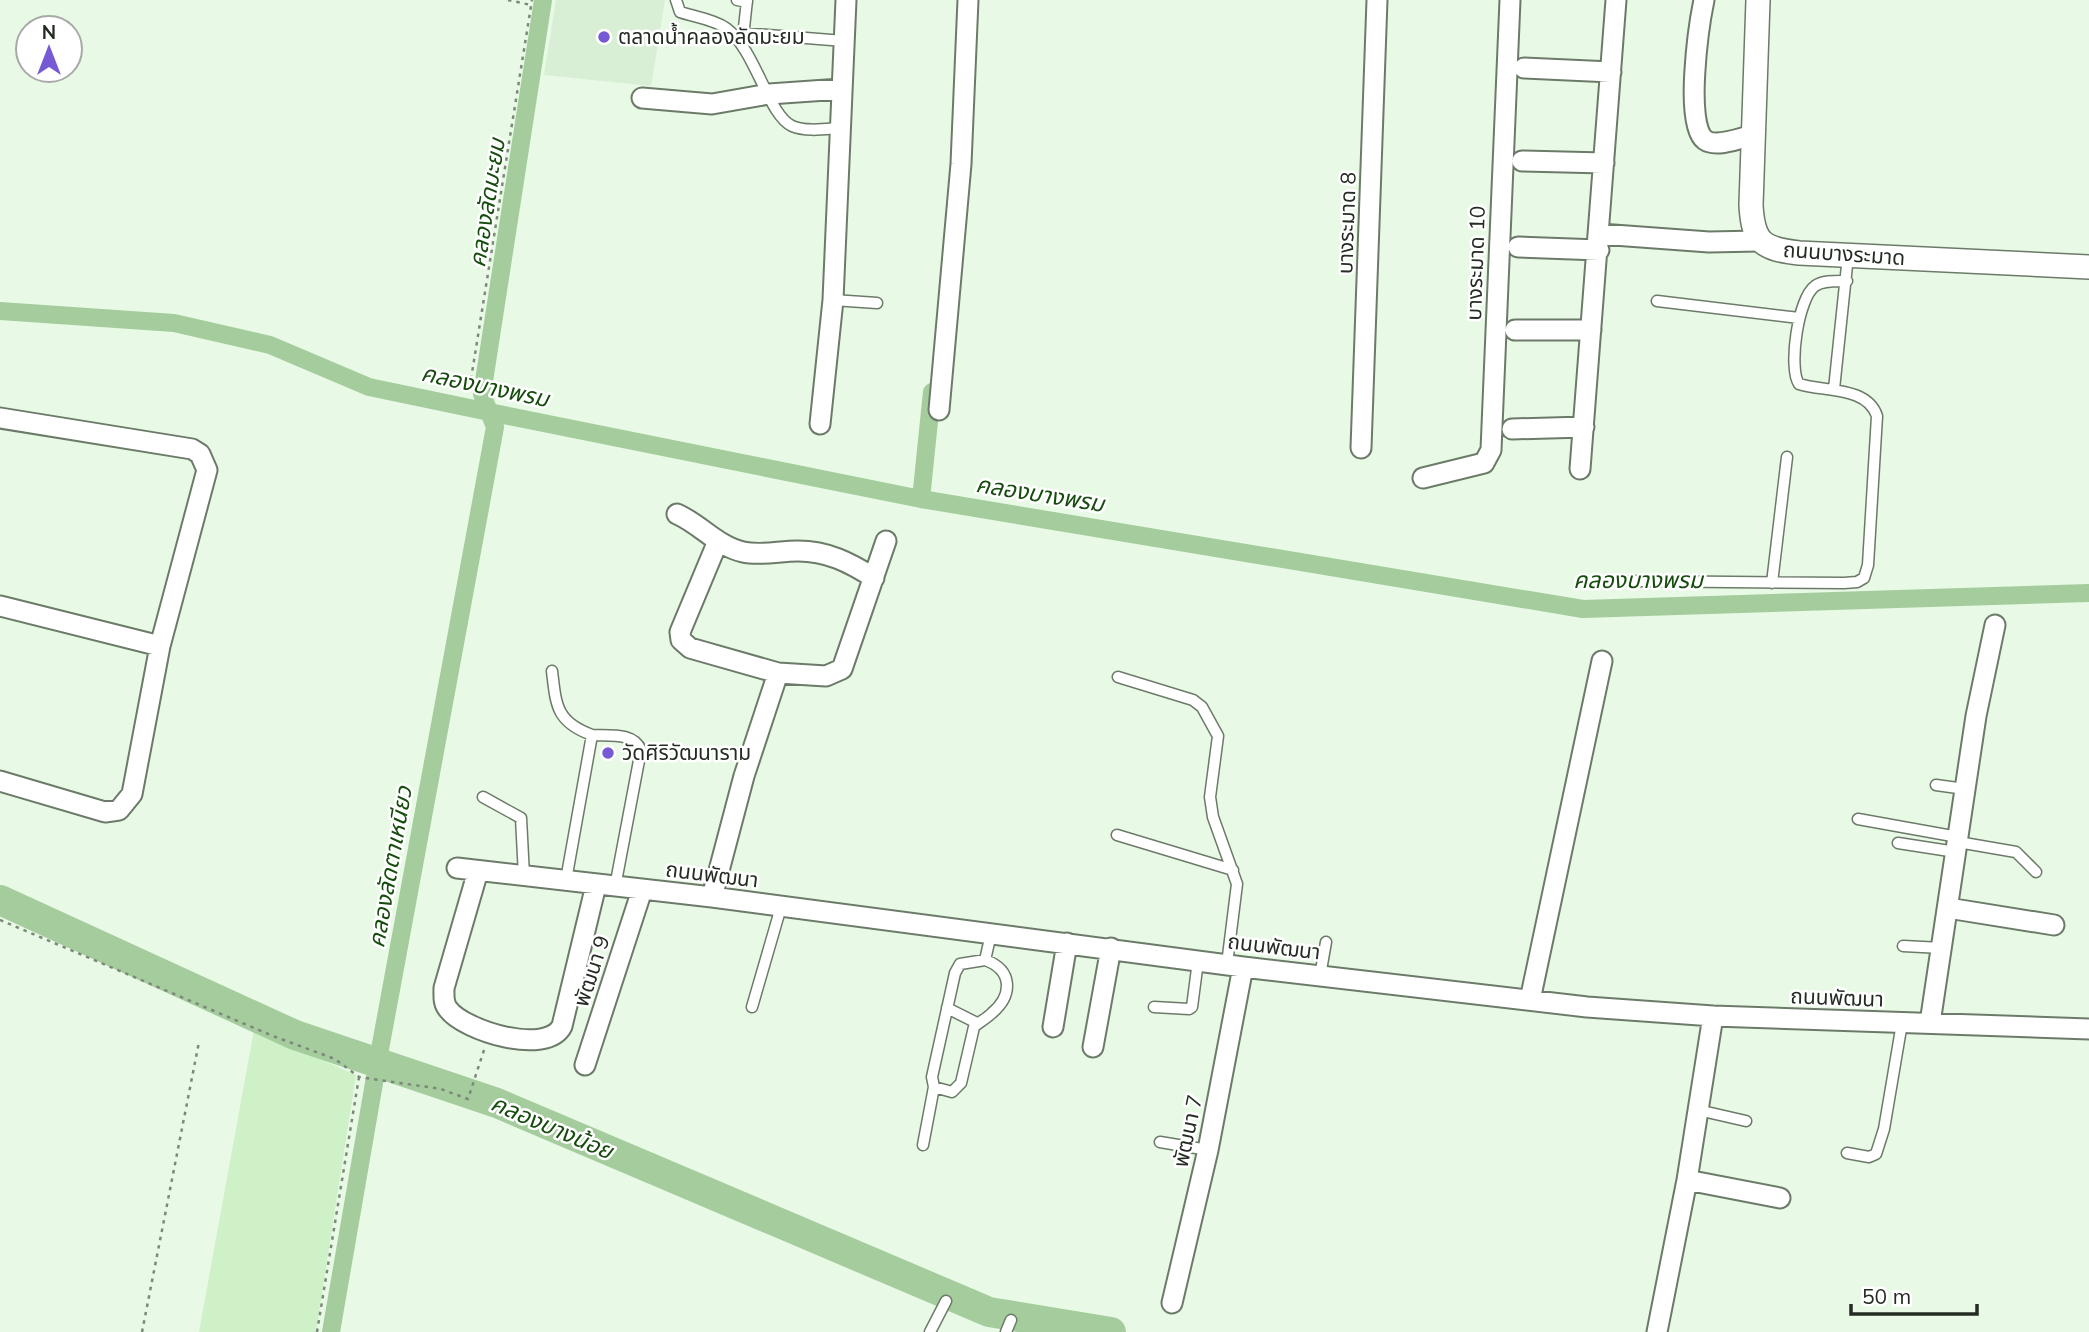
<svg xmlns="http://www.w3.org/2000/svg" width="2089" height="1332" font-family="Mulish,'Noto Sans Thai',sans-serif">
<rect width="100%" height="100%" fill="#e8f9e5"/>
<path fill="#d8efd5" d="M 556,0 L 665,0 L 651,86 L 544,75 Z"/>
<path fill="#cef1c8" d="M 254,1030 L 356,1075 L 316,1332 L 199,1332 Z"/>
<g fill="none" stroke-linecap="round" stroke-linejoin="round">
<path stroke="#a4cc9d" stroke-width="18" d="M 0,311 L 174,323 L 270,345 L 369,387 L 489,412 L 921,499 L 1583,609 L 2089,593
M 921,499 L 932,392
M 331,1332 L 378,1060 L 495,427 L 482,394 L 543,0"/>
<path stroke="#a4cc9d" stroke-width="30" d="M 0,900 L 295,1035 L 497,1103 L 989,1312 L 1111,1332"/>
<g stroke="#6c7b69" stroke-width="13">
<path id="service" d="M 676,0 L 680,12 C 695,17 713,19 726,28 C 756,50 768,115 792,126 C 806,132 825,129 840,128
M 737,0 L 747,2
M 743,33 L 844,41
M 743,37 L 747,0
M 833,300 L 877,303
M 1657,301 L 1799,318
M 1834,389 L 1848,256
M 1631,581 L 1844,583 L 1857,582 L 1864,578 L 1868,565 L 1877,416 C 1867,386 1824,392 1799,384 C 1788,368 1798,298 1815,286 C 1823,280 1837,281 1847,281
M 1772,583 L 1787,457
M 552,671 C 556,705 556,722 592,735
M 1118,677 L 1193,700 L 1202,707 L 1218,736 L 1210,797 L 1213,817 L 1237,884 L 1227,964
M 1936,785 L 1965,789
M 483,797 L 521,818 L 524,876
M 1858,819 L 1958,837
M 1117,835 L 1233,870
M 1958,842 L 2016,852 L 2036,872
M 1898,843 L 1956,852
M 566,880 L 592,735 C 610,736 633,732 641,750 L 615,887
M 1903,946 L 1942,948
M 985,960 C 1013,970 1013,995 992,1013 C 986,1019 979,1022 974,1027 L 961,1083 L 952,1092 L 934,1087 L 932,1077 L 955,973 L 960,964 Z
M 985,960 L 991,934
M 1320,976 L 1326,942
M 752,1007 L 781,907
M 1154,1007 L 1189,1009 L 1192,1007 L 1198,961
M 947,1008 L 977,1023
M 1698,1110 L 1746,1121
M 1160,1142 L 1208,1150
M 923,1145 L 934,1087
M 1847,1153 L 1869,1157 L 1876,1154 L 1884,1129 L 1902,1023
M 930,1332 L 946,1301
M 1006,1332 L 1011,1320"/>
</g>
<g stroke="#6c7b69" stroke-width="23">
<path id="minor" d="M 1704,0 C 1699,24 1684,125 1705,140 C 1716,148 1741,138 1753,135
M 1524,68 L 1611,72
M 642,98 L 712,104 L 769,94 L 841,89
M 1522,161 L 1604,163
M 1600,234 L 1709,242 L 1759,241
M 1518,247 L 1599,250
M 1515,330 L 1591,330
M 939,410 L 961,164 L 968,0
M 0,418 L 192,449 L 200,454 L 207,470 L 160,646 L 132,794 L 119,810 L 105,812 L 0,781
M 820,424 L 833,300 L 846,0
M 1512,429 L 1584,427
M 1361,448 L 1377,0
M 1580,469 L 1616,0
M 1423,478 L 1484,463 L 1491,450 L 1510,0
M 677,514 C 700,524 717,546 743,552 C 761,556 779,551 798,551 C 827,551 849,562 874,578
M 718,541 L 680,632 L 681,640 L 690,648 L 778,673
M 0,606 L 160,646
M 457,868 L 712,897 L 1243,967 L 1587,1007 L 1713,1016 L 2089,1029
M 478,871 L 444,988 C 444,996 443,1003 448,1009 C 464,1031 547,1056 562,1026 L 596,885
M 712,897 L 744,776 L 778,673 L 826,676 L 842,669 L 886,541
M 1948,908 L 2054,925
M 1530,1000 L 1602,661
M 1930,1023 L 1976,716 L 1995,625
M 1053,1027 L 1067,943
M 1093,1047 L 1111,948
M 585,1065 L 642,890
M 1687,1180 L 1780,1198
M 1172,1303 L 1208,1150 L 1243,967
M 1657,1332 L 1687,1180 L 1713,1016"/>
</g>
<g stroke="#6c7b69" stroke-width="26">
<path id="tertiary" d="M 1758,0 L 1751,205 C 1753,243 1763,249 1799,253 L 2089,267"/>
</g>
<path stroke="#7d887b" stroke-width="2.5" stroke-dasharray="3.5 5" stroke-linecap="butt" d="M 508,0 L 531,5
M 471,379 L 532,0
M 0,920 L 273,1036 L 335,1059 L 359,1077 L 441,1089 L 468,1099 L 484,1050
M 142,1332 L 199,1042
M 317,1332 L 359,1077"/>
<use href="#service" stroke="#fff" stroke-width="10"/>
<use href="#minor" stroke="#fff" stroke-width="19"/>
<use href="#tertiary" stroke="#fff" stroke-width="23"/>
</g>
<g fill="#765ad4" stroke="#fff" stroke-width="2.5">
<circle cx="604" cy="37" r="7"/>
<circle cx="608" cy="753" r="7"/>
</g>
<g text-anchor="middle" stroke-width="5" stroke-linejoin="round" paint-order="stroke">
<g font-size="21" fill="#242b23" stroke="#fff" text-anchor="start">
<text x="618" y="44">ตลาดน้ำคลองลัดมะยม</text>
<text x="622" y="760">วัดศิริวัฒนาราม</text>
</g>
<g font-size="21" fill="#242b23" stroke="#fff">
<text transform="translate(1347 223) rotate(-88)" y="7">บางระมาด 8</text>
<text transform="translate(1844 254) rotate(4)" y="7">ถนนบางระมาด</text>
<text transform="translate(1476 263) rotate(-88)" y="7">บางระมาด 10</text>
<text transform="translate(712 875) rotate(7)" y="7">ถนนพัฒนา</text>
<text transform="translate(1274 947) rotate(7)" y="7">ถนนพัฒนา</text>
<text transform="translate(592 971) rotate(-72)" y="7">พัฒนา 9</text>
<text transform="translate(1837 998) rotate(2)" y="7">ถนนพัฒนา</text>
<text transform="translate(1188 1131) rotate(-78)" y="7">พัฒนา 7</text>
</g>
<g font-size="23" font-style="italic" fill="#164c0d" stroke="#fff">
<text transform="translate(487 203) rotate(-81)" y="8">คลองลัดมะยม</text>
<text transform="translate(485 386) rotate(12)" y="8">คลองบางพรม</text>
<text transform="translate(1040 494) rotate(9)" y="8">คลองบางพรม</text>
<text x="1638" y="588">คลองบางพรม</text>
<text transform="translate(390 867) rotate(-80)" y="8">คลองลัดตาเหนียว</text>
<text transform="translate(552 1127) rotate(23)" y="8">คลองบางน้อย</text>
</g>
</g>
<g transform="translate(49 49)"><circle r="33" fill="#ffffff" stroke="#a7aaa7" stroke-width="2"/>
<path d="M0-5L12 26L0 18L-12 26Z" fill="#765ad4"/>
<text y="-10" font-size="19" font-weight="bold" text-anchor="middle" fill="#242b23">N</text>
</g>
<path d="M1851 1304v10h126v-10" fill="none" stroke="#242b23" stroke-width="3.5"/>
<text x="1862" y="1304" font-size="21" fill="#242b23" stroke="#ffffff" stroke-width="5" paint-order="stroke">50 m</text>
</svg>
